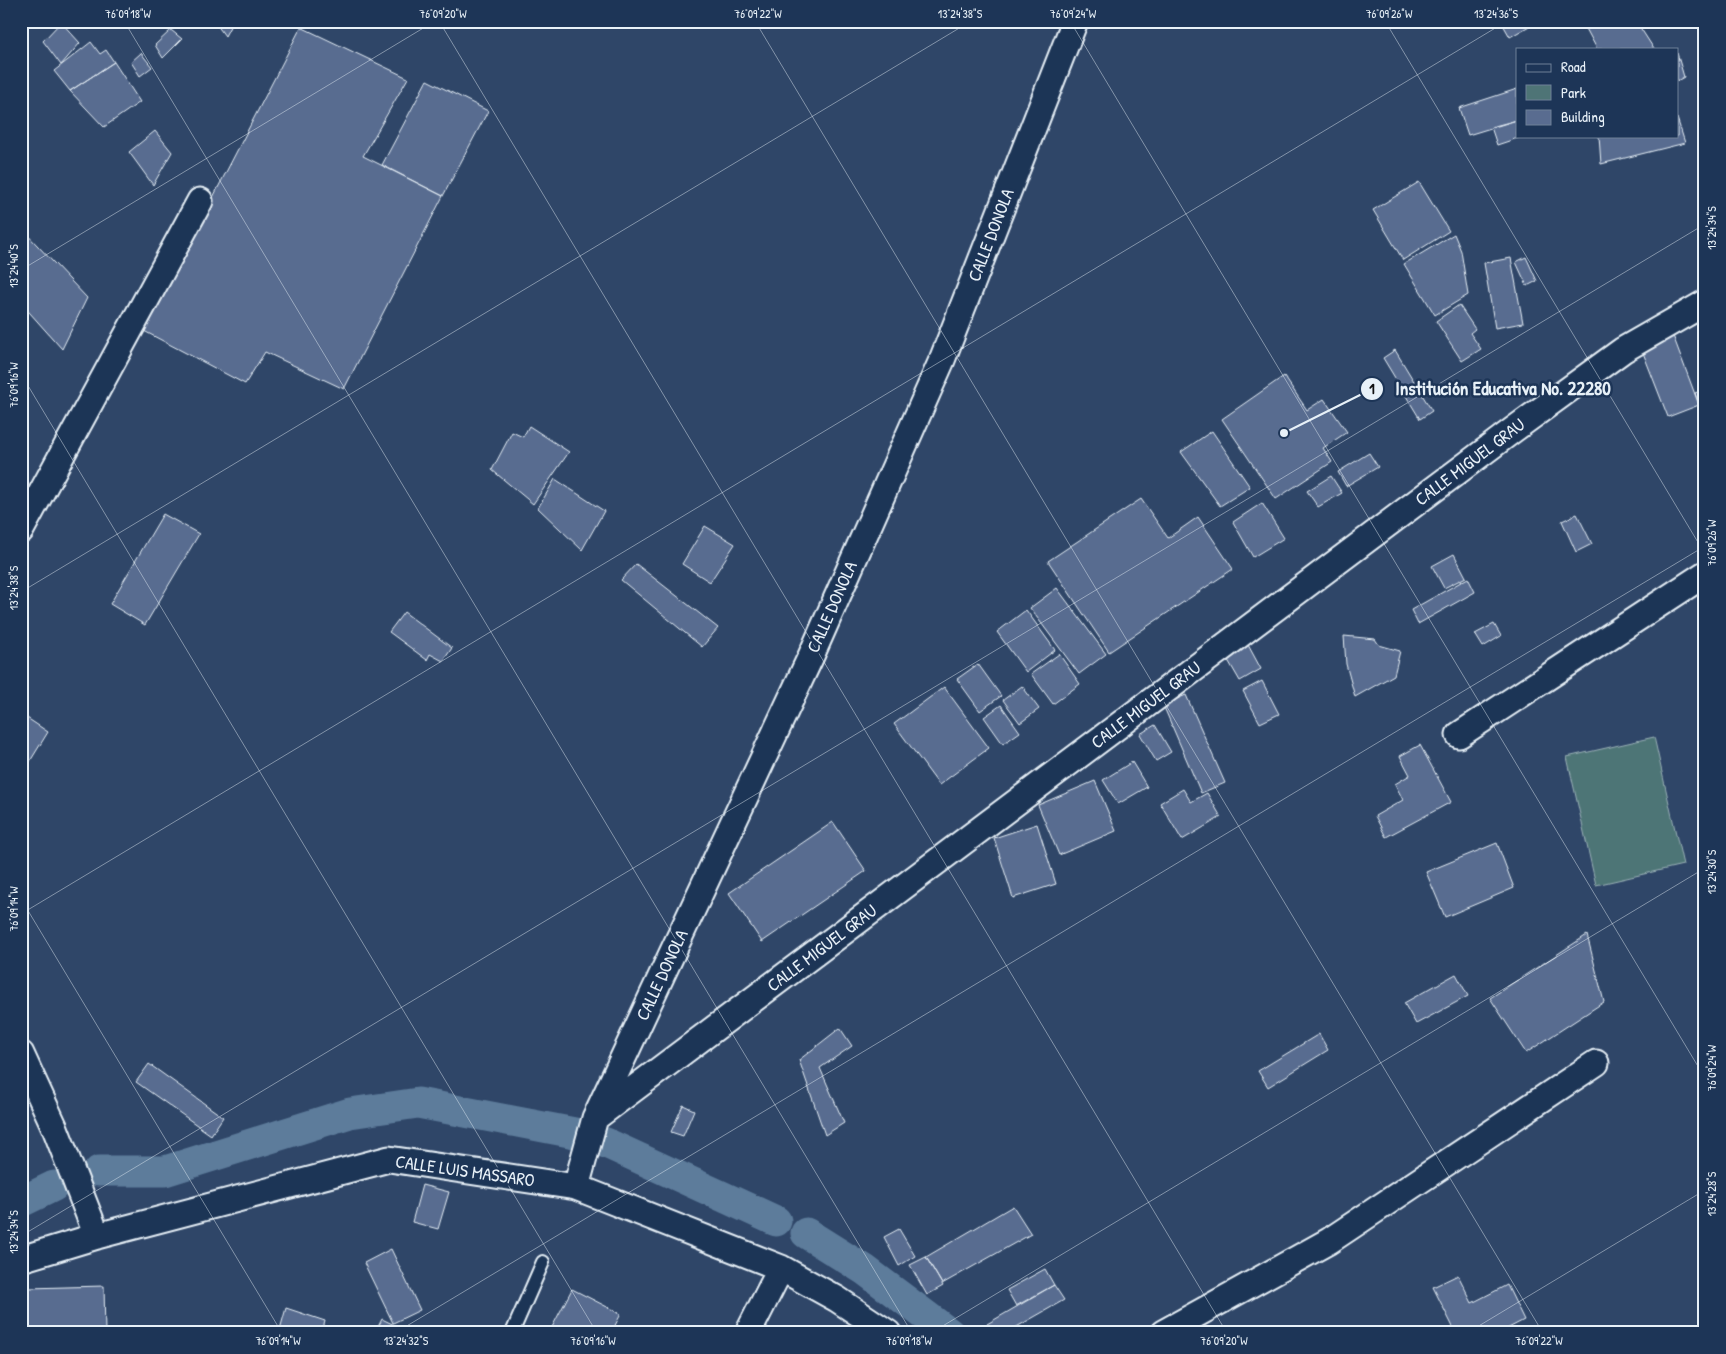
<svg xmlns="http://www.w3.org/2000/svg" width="1726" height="1354" font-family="'Patrick Hand',sans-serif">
<rect width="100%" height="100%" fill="#2f4668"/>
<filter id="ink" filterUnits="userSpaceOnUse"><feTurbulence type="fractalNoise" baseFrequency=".02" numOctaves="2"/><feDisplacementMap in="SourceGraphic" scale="10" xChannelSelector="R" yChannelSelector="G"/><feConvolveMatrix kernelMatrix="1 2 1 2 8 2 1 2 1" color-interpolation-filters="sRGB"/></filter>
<g filter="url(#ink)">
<path fill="#4e7476" stroke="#9bb2b7" d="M 1654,737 L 1683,865 L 1596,885 L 1567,757 Z"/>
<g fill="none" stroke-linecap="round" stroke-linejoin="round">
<path stroke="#5d7c9b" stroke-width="31" d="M 606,1143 L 776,1221
M 99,1171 L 165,1171 L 350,1113 L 418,1103 L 580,1134
M 21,1202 L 54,1186
M 806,1233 L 865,1270 L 949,1333"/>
</g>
<path fill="#596c90" stroke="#e8f1f8" d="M 214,21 L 233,21 L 225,36 Z
M 1501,21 L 1538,21 L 1510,37 Z
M 1582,21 L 1636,21 L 1654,49 L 1597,49 Z
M 61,22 L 80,43 L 61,65 L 43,41 Z
M 301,27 L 408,78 L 363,156 L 443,196 L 344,389 L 265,352 L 245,384 L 144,331 Z
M 171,30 L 182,39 L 163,58 L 155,45 Z
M 91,42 L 100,54 L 106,50 L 114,62 L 70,91 L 54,71 Z
M 141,53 L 152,67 L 140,76 L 131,62 Z
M 1677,53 L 1684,77 L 1677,81 Z
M 114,62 L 140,102 L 104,127 L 70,91 Z
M 427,80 L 488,111 L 443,196 L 382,165 Z
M 1517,89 L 1517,120 L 1468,135 L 1459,108 Z
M 1677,118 L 1685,143 L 1601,164 L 1599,136 L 1677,136 Z
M 1517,120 L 1517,136 L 1524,136 L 1497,145 L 1491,127 Z
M 155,131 L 172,152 L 153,185 L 129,152 Z
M 1419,182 L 1449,231 L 1403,260 L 1373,210 Z
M 21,228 L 87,298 L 62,349 L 21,303 Z
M 1454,234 L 1461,251 L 1468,295 L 1435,315 L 1404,264 Z
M 1526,257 L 1537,281 L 1527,286 L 1516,262 Z
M 1511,258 L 1523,323 L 1495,328 L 1484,263 Z
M 1459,305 L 1475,329 L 1470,333 L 1481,349 L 1462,361 L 1436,321 Z
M 1672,333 L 1699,405 L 1668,417 L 1640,345 Z
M 1395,350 L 1432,411 L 1420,419 L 1383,358 Z
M 1284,376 L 1307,410 L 1324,399 L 1347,432 L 1323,448 L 1332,462 L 1276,499 L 1222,419 Z
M 1705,389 L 1705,421 L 1695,393 Z
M 529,426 L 569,452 L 533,504 L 492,470 L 512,432 L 523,437 Z
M 1212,431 L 1250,487 L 1220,506 L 1181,452 Z
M 1369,453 L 1378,467 L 1346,486 L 1338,472 Z
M 1331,476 L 1342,493 L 1318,507 L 1307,491 Z
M 555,479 L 604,511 L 582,550 L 538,508 Z
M 1141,499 L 1168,538 L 1198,517 L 1233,569 L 1109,652 L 1048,561 Z
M 1262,503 L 1284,538 L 1253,557 L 1233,522 Z
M 163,514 L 199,534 L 145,625 L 110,604 Z
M 1577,514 L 1592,544 L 1576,552 L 1562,521 Z
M 705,526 L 735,544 L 710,582 L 682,564 Z
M 1454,554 L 1466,577 L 1444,588 L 1432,566 Z
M 636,564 L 718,628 L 702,647 L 621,580 Z
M 1468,578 L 1475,592 L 1418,624 L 1411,610 Z
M 1057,588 L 1106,654 L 1079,674 L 1030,608 Z
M 1026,610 L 1055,650 L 1026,672 L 997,632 Z
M 404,612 L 452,648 L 443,661 L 430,654 L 427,660 L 389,632 Z
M 1494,624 L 1501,636 L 1483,647 L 1475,634 Z
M 1344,636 L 1375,639 L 1379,645 L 1400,651 L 1394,675 L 1355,697 L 1346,664 Z
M 1247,643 L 1261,669 L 1240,681 L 1225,655 Z
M 1059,654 L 1080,684 L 1053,704 L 1031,674 Z
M 978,664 L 1001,696 L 980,711 L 957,679 Z
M 1262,681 L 1279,714 L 1260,723 L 1243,691 Z
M 1022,686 L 1039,709 L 1020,723 L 1003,700 Z
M 944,687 L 989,748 L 939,785 L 894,724 Z
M 1186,695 L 1225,783 L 1201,793 L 1163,705 Z
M 1001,705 L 1020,732 L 1003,744 L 984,717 Z
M 21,714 L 48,732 L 21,776 Z
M 1155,725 L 1171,752 L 1156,761 L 1140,734 Z
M 1420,745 L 1451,802 L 1386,837 L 1375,816 L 1403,800 L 1395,784 L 1410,775 L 1400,756 Z
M 1132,762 L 1147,787 L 1118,804 L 1103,780 Z
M 1095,781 L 1116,831 L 1059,855 L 1038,805 Z
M 1183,789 L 1191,802 L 1207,793 L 1221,817 L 1182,840 L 1160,803 Z
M 833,822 L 866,871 L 762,942 L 729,893 Z
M 1037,824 L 1056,884 L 1013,898 L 994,838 Z
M 1497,843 L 1514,888 L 1445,917 L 1426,872 Z
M 1587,935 L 1604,1002 L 1526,1053 L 1490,998 Z
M 1456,974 L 1468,996 L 1416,1024 L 1404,1003 Z
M 840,1028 L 852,1046 L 820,1068 L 844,1123 L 825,1135 L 799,1060 Z
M 1319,1034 L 1328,1050 L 1268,1087 L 1258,1071 Z
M 149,1064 L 223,1117 L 211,1135 L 136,1082 Z
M 683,1105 L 694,1110 L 683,1136 L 671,1132 Z
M 422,1185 L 449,1192 L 438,1229 L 412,1222 Z
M 1013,1206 L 1031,1234 L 942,1284 L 926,1257 Z
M 899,1229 L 915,1256 L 899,1266 L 884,1237 Z
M 391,1249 L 420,1310 L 393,1323 L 364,1263 Z
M 926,1257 L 943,1286 L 927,1295 L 910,1265 Z
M 1045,1269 L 1054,1285 L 1016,1306 L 1007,1290 Z
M 1458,1275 L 1472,1303 L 1507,1285 L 1524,1320 L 1499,1333 L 1456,1333 L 1433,1287 Z
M 1054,1285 L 1064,1300 L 1006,1333 L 992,1333 L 987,1324 Z
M 104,1286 L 105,1333 L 29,1333 L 28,1288 Z
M 572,1289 L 621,1314 L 611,1333 L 549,1333 Z
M 286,1308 L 325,1321 L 322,1333 L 279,1333 Z
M 382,1319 L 411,1333 L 375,1333 Z"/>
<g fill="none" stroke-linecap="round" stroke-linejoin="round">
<g stroke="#e8f1f8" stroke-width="16">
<path id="service" d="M 512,1333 L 543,1262"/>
</g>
<g stroke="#e8f1f8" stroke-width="29">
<path id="minor" d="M 21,530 L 200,201
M 1459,735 L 1705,574
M 21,1054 L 55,1128 L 97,1236
M 595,1118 L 1513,430 L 1623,350 L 1705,303
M 576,1187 L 595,1118 L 811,656 L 942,360 L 1075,21
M 21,1259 L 97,1236 L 389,1159 L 576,1187 L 781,1268 L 837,1299 L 888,1333
M 748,1333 L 781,1268
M 1163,1333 L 1329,1241 L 1596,1063"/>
</g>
<use href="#service" stroke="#1d3557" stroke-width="12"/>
<use href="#minor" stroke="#1d3557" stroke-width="25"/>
</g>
</g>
<path fill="none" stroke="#e8f1f8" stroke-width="1" stroke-opacity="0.45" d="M 124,21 L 912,1333M 439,21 L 1227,1333M 755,21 L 1543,1333M 1070,21 L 1705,1078M 1385,21 L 1705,554M 1700,21 L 1705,29M 21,270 L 435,21M 21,374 L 597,1333M 21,592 L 971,21M 21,899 L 282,1333M 21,914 L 1507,21M 21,1236 L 1705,224M 395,1333 L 1705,546M 931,1333 L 1705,868M 1467,1333 L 1705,1190"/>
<g text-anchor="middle" stroke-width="5" stroke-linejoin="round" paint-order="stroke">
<g font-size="18" fill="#e8f1f8" stroke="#1d3557">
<text transform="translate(991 235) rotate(-69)" y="6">CALLE DONOLA</text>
<text transform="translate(1470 462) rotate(-37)" y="6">CALLE MIGUEL GRAU</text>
<text transform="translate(832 607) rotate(-66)" y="6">CALLE DONOLA</text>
<text transform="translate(1146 705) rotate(-37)" y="6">CALLE MIGUEL GRAU</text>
<text transform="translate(822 948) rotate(-37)" y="6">CALLE MIGUEL GRAU</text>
<text transform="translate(662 975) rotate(-65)" y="6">CALLE DONOLA</text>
<text transform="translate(465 1171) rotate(8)" y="6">CALLE LUIS MASSARO</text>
</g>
</g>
<path fill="none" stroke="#e8f1f8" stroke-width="2" d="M1284 433L1372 389"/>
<g fill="#e8f1f8" stroke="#1d3557" stroke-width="2">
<circle cx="1284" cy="433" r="5"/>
<circle cx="1372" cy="389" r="12"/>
</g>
<g font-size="15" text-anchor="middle" font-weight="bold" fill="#111">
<text x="1372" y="394">1</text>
</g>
<g font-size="19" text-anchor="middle" font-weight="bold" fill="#e8f1f8" stroke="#1d3557" stroke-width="5" stroke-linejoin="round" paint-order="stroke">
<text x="1503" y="395">Institución Educativa No. 22280</text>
</g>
<rect width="1726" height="1354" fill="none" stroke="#1d3557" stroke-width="55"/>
<rect x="1516" y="48" width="162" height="90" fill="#1d3557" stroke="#6e8097"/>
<rect x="1526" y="64" width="25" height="8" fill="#1d3557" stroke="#6e8097"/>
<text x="1561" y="72" font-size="15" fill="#e8f1f8">Road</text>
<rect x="1526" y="85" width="25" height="15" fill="#4e7476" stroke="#6e8097"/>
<text x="1561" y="98" font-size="15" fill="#e8f1f8">Park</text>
<rect x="1526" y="110" width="25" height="15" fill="#596c90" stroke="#6e8097"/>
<text x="1561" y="122" font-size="15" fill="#e8f1f8">Building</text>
<rect x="28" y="28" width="1670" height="1298" fill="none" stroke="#e8f1f8" stroke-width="2"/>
<g font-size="12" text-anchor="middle" fill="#e8f1f8">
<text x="128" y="18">76°09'18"W</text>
<text x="443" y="18">76°09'20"W</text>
<text x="758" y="18">76°09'22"W</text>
<text x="960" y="18">13°24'38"S</text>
<text x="1073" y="18">76°09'24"W</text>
<text x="1389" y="18">76°09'26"W</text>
<text x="1496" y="18">13°24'36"S</text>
<text transform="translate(1712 228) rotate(-90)" y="4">13°24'34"S</text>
<text transform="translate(14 266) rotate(-90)" y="4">13°24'40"S</text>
<text transform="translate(14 385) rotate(-90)" y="4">76°09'16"W</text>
<text transform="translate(1712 543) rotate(-90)" y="4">76°09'26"W</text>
<text transform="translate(14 588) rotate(-90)" y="4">13°24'38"S</text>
<text transform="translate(1712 872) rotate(-90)" y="4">13°24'30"S</text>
<text transform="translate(14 909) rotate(-90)" y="4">76°09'14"W</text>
<text transform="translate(1712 1068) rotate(-90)" y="4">76°09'24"W</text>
<text transform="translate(1712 1194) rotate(-90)" y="4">13°24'28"S</text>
<text transform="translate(14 1232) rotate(-90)" y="4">13°24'34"S</text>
<text x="278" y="1345">76°09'14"W</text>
<text x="406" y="1345">13°24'32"S</text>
<text x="593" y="1345">76°09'16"W</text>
<text x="909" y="1345">76°09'18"W</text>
<text x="1224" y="1345">76°09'20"W</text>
<text x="1539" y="1345">76°09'22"W</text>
</g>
</svg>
